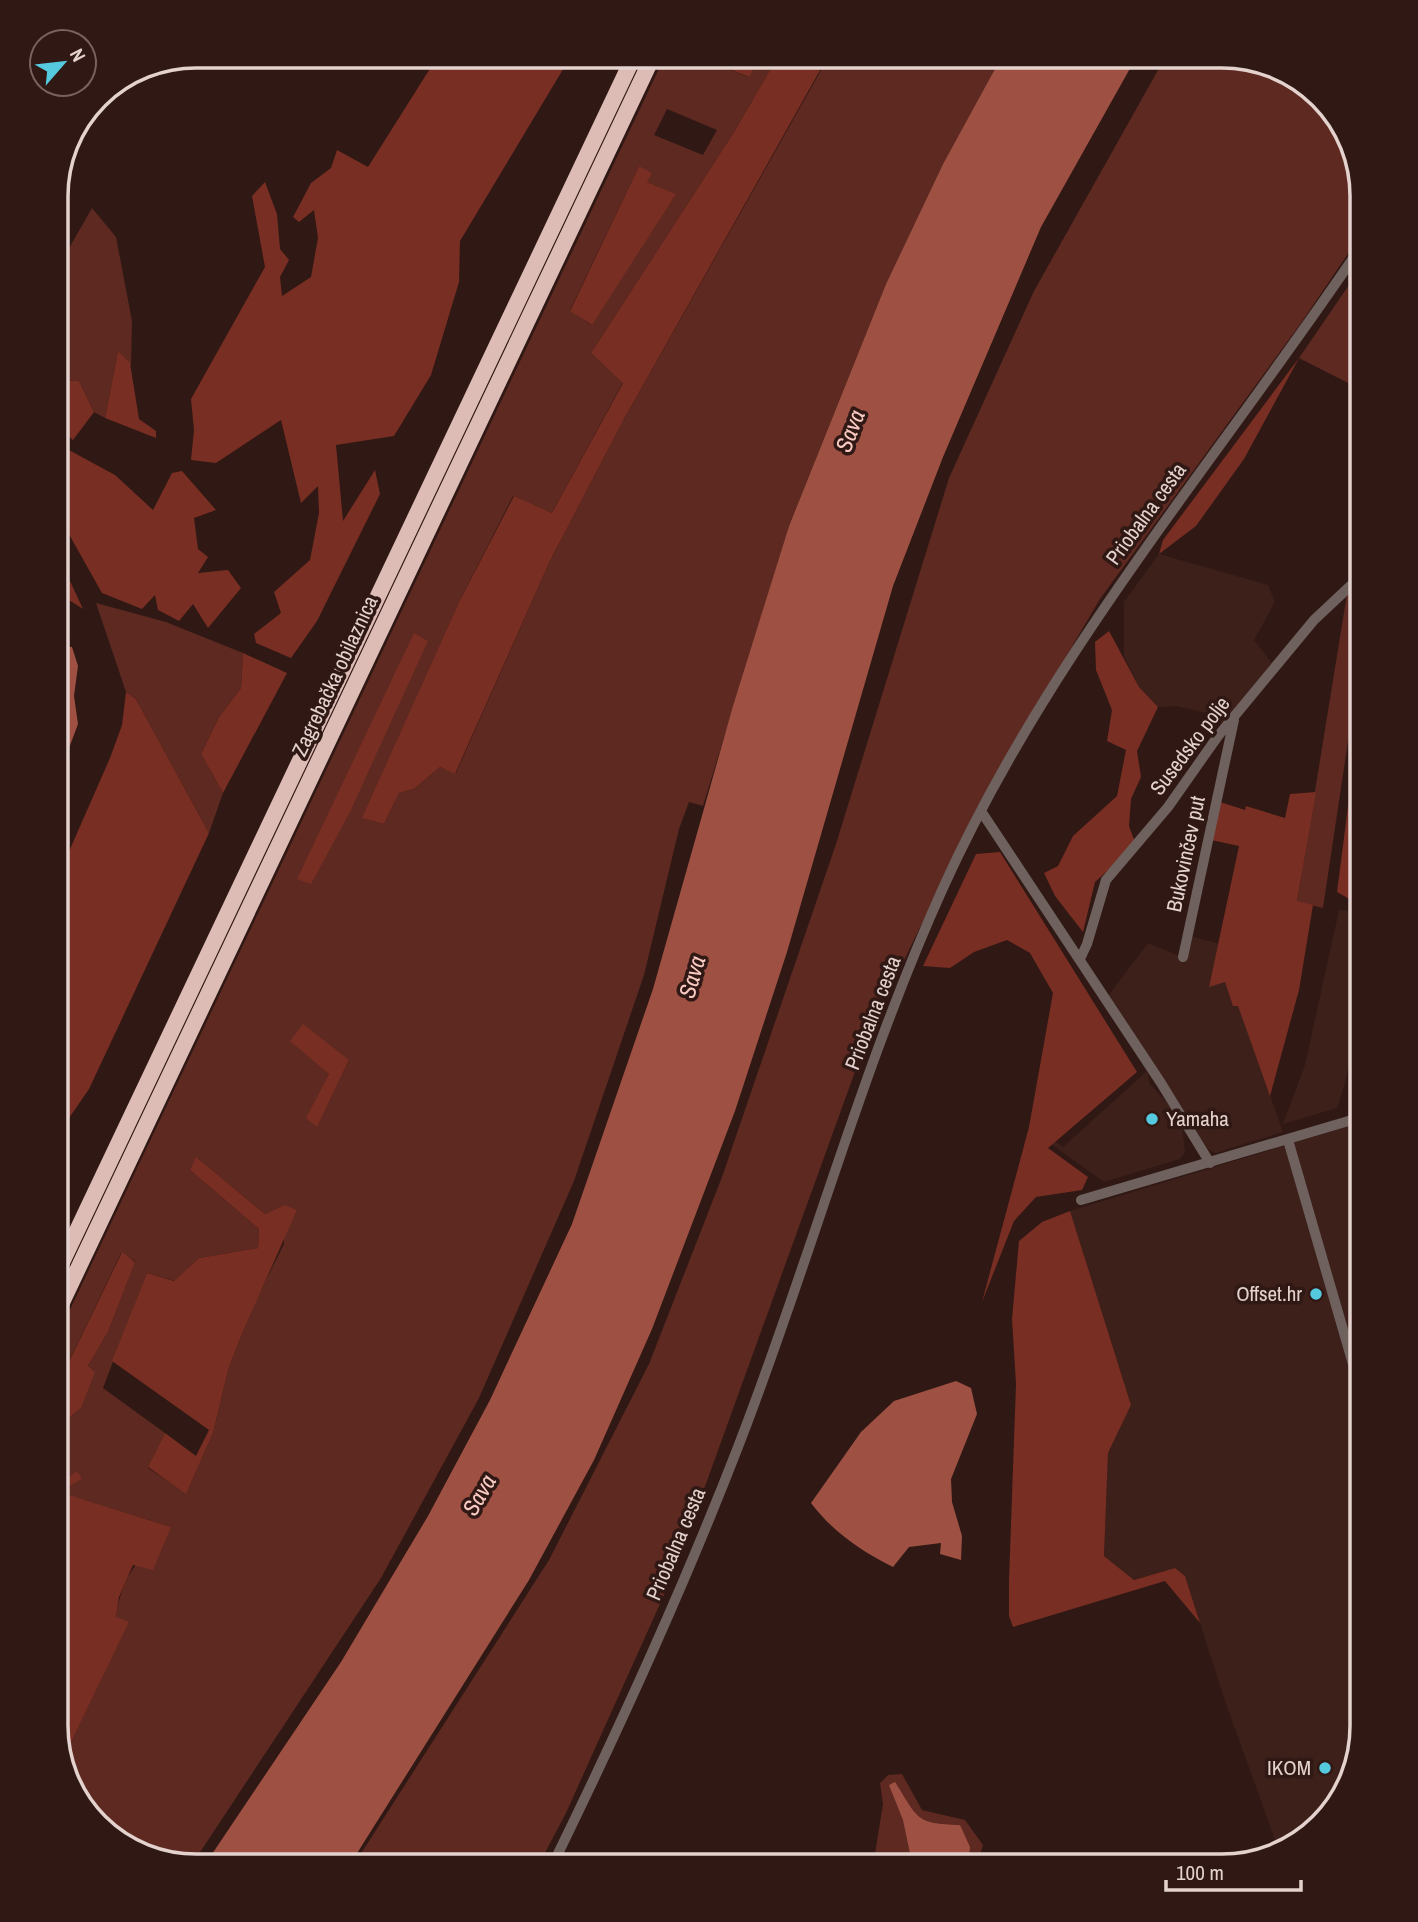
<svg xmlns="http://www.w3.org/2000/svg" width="1418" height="1922" font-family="'Archivo Narrow',sans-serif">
<rect width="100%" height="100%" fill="#301814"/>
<path fill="#3d201a" d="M 1159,554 L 1268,585 L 1275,602 L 1254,640 L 1274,666 L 1224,725 L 1206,713 L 1177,706 L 1158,707 L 1139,687 L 1124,656 L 1124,602 Z
M 1339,910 L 1362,911 L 1362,1008 L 1344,1086 L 1337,1108 L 1283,1124 L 1305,1065 Z
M 1186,935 L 1220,944 L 1209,986 L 1225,982 L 1233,1006 L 1238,1005 L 1283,1132 L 1215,1153 L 1208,1149 L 1108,996 L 1148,943 L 1182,957 Z
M 1147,1071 L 1150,1084 L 1168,1104 L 1182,1126 L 1185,1152 L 1180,1159 L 1104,1182 L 1047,1141 L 1049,1137 L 1063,1147 Z
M 1362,1122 L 1362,1726 L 1343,1796 L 1297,1842 L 1278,1848 L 1225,1701 L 1185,1576 L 1175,1568 L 1134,1580 L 1104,1556 L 1108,1453 L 1131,1405 L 1070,1211 Z"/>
<path fill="#5d2920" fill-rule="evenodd" d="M 665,56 L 697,56 L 748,77 L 761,56 L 778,56 L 734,132 L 591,353 L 623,382 L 552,513 L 513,496 L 459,602 L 363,818 L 384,824 L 399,793 L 414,789 L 440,767 L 456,773 L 550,561 L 623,421 L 829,56 L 1002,56 L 943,164 L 886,284 L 789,526 L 703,806 L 689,802 L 679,829 L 644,975 L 574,1181 L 479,1398 L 381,1578 L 191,1866 L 188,1866 L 126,1847 L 75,1796 L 64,1757 L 128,1623 L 116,1617 C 122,1573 141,1557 171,1527 L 65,1494 L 66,1488 L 58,1483 L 56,1487 L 59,1438 L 69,1418 L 81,1408 L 88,1366 L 108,1332 L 135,1261 L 121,1253 L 56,1389 L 56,1339 ZM 667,109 L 717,130 L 703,155 L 654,135 ZM 639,166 L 647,182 L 675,194 L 591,325 L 570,310 ZM 349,1060 L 317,1126 L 307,1118 L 329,1074 ZM 197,1158 L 265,1214 L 284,1205 L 284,1244 L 253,1306 L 229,1367 L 213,1433 L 186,1493 L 148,1468 L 165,1433 L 103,1388 L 147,1273 L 175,1281 L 199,1258 L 258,1248 L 259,1229 L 190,1170 Z
M 1166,56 L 1230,56 L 1292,75 L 1343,126 L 1362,196 L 1362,233 L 1301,323 L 1100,599 L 982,799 L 869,1033 L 673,1575 L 566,1813 L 538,1866 L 353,1866 L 549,1560 L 649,1364 L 722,1177 L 836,844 L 949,478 L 1034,291 Z
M 92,208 L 116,237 L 132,321 L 131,366 L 118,351 L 105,418 L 94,412 L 79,381 L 56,380 L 56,271 Z
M 1362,266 L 1362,373 L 1356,387 L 1299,358 Z
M 1362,580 L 1362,648 L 1323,908 L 1297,902 L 1347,594 Z
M 96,603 L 166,622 L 243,653 L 241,688 L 219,717 L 201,754 L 223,793 L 209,833 L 136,699 L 126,692 Z
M 902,1774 L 922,1810 L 965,1820 L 983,1845 L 977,1866 L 873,1866 L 883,1804 L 880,1783 L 888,1775 Z"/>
<path fill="#782e22" d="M 429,56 L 571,56 L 460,241 L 459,282 L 431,375 L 394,436 L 336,445 L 343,521 L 375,470 L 380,494 L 317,621 L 291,658 L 256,643 L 254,634 L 281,613 L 274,592 L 310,560 L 319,513 L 318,486 L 301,503 L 281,420 L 216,463 L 191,460 L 194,430 L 191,399 L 265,267 L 252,196 L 265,182 L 277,214 L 280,249 L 289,260 L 280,277 L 282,296 L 311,277 L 318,238 L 314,210 L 299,222 L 293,217 L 311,183 L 331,168 L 337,150 L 368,167 L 431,67 Z
M 697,56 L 761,56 L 749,77 Z
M 778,56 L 828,56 L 623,421 L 550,561 L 455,774 L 440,767 L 414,789 L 399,793 L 384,824 L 362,818 L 459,602 L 514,496 L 552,513 L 623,383 L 591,353 L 734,132 Z
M 639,166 L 652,173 L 647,182 L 676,194 L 592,325 L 570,311 Z
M 118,351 L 130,363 L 139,419 L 156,431 L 156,438 L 105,418 Z
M 1299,358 L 1244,459 L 1196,526 L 1159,554 L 1163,540 Z
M 56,380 L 79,381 L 94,412 L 73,440 L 56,427 Z
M 56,443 L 115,475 L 153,510 L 172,473 L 182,471 L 216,510 L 194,518 L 198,549 L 208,557 L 198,573 L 228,570 L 241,588 L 208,628 L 193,604 L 179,621 L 158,610 L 155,595 L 142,609 L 102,593 L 57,513 Z
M 56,551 L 83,609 L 56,592 Z
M 1109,631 L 1139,687 L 1158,707 L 1137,751 L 1141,777 L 1131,799 L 1129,826 L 1136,845 L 1095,882 L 1083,932 L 1055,896 L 1044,873 L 1058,866 L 1073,836 L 1117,796 L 1126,750 L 1107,741 L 1112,710 L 1096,670 L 1095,642 Z
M 414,633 L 428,641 L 350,812 L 311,884 L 297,879 Z
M 243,653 L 287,673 L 223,793 L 201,754 L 219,717 L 241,688 Z
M 126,692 L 136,699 L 209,833 L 89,1089 L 56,1137 L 56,881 L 110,758 L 122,725 Z
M 1359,721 L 1362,722 L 1362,881 L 1358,904 L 1337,892 Z
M 1316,792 L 1297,901 L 1313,905 L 1299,990 L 1270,1096 L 1238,1006 L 1233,1006 L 1225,982 L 1209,987 L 1239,846 L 1211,840 L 1220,802 L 1245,810 L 1246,806 L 1285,818 L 1290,794 Z
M 1000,852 L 1137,1072 L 1048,1148 L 1088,1177 L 1082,1190 L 1036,1197 L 1014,1221 L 982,1302 L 1029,1127 L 1053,993 L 1030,953 L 1007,940 L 974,952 L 950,968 L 923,966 L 976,854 Z
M 303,1024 L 349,1060 L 317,1127 L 306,1118 L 329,1074 L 290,1041 Z
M 196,1157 L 265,1214 L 284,1205 L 297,1210 L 244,1329 L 229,1367 L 213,1433 L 186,1494 L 148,1467 L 165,1433 L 196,1456 L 209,1430 L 112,1361 L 147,1273 L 174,1281 L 199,1258 L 258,1248 L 259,1229 L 190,1170 Z
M 1070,1211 L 1131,1405 L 1108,1453 L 1104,1556 L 1134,1580 L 1175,1568 L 1185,1576 L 1200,1623 L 1165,1581 L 1013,1627 L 1009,1616 L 1009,1580 L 1016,1384 L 1012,1319 L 1019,1241 L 1042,1222 Z
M 122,1252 L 135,1262 L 108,1332 L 88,1366 L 95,1372 L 81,1408 L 69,1418 L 59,1438 L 56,1461 L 56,1389 Z
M 77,1471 L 82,1479 L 66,1488 L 66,1494 L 171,1527 L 153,1570 L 133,1565 L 119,1597 L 116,1617 L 129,1622 L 64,1757 L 56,1726 L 56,1487 Z"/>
<path fill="#9e5143" d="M 1002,56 L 1137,56 L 1041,227 L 943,457 L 893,586 L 787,952 L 735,1111 L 652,1329 L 594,1460 L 529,1580 L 349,1866 L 204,1866 L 341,1662 L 428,1516 L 490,1400 L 572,1224 L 653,989 L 733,706 L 789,526 L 886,284 L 943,164 Z
M 56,603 L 65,624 L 58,646 L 72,647 L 78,666 L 74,696 L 78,724 L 56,783 Z
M 956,1381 L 971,1388 L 977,1414 L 951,1479 L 952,1502 L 962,1536 L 961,1560 L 940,1554 L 941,1543 L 909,1547 L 893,1567 C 861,1551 833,1532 811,1503 L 861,1432 L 894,1401 Z
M 895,1782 C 918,1818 915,1824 960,1825 L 970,1847 L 968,1866 L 904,1866 L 911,1858 L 903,1820 L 889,1785 Z"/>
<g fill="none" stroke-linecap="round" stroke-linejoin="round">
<path stroke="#6e615e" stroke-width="10" d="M 981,811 L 1161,1083 L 1210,1163
M 1183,957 L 1234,720
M 1080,959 L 1087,944 L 1106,880 L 1168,807 L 1218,736 L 1314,620 L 1362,575
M 1288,1140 L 1362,1395
M 1081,1200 L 1362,1117
M 552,1866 C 619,1729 683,1589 738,1447 C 810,1262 861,1069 943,888 C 1049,653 1219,458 1362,245"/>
<path stroke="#ddbcb5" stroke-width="16" d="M 56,1275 L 634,56
M 56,1315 L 653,56"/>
</g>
<g fill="#55cadf" stroke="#301814" stroke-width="2.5">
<circle cx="1152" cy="1119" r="7"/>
<circle cx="1316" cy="1294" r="7"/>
<circle cx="1325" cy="1768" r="7"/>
</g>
<g text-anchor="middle" stroke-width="7" stroke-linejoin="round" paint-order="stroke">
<g font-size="21" fill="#e3d2ce" stroke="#301814">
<text transform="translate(1146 514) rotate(-54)" y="7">Priobalna cesta</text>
<text transform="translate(335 676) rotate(-65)" y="7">Zagrebačka obilaznica</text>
<text transform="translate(1190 746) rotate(-53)" y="7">Susedsko polje</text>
<text transform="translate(1186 854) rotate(-78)" y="7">Bukovinčev put</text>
<text transform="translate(873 1013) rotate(-69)" y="7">Priobalna cesta</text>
<text transform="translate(676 1544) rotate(-67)" y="7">Priobalna cesta</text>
</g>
<g font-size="21" fill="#e3d2ce" stroke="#301814" text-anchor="end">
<text x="1166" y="1126" text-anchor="start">Yamaha</text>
<text x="1302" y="1301">Offset.hr</text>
<text x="1311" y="1775">IKOM</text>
</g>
<g font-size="23" font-style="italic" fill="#facbc2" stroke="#301814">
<text transform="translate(850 431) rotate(-69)" y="8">Sava</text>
<text transform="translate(692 977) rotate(-74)" y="8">Sava</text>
<text transform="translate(479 1495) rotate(-60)" y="8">Sava</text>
</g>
</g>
<path d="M0 0H1418V1922H0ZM196 68H1222A128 128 0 0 1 1350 196V1726A128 128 0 0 1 1222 1854H196A128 128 0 0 1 68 1726V196A128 128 0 0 1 196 68Z" fill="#301814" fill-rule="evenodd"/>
<path fill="none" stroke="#e3d2ce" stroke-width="3.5" d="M196 68H1222A128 128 0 0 1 1350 196V1726A128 128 0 0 1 1222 1854H196A128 128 0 0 1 68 1726V196A128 128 0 0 1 196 68Z"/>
<g transform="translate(63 63) rotate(62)"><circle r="33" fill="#301814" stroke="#78625e" stroke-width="2"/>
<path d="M0-5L12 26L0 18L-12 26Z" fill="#55cadf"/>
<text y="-10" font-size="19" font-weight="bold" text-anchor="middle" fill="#e3d2ce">N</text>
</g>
<path d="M1166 1880v10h135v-10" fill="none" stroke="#e3d2ce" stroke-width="3.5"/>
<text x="1176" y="1880" font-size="21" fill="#e3d2ce" stroke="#301814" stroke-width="5" paint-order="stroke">100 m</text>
</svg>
